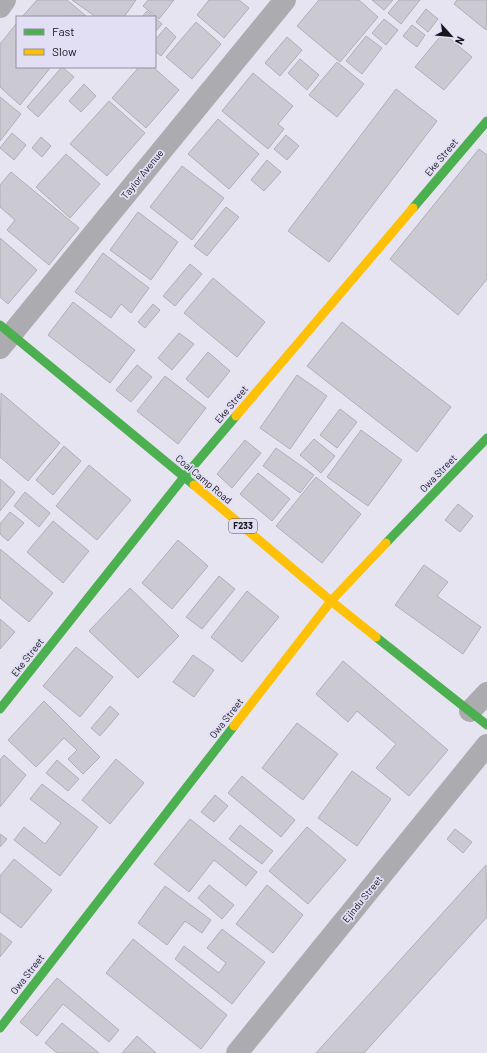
<svg xmlns="http://www.w3.org/2000/svg" width="487" height="1053" font-family="Barlow,sans-serif">
<rect width="100%" height="100%" fill="#e6e4f0"/>
<path fill="#cbcad3" stroke="#b0aeb7" d="M 37,0 L 67,0 L 86,16 L 22,17 Z
M 72,0 L 136,0 L 124,17 L 96,17 Z
M 148,0 L 174,0 L 159,19 L 143,6 Z
M 209,0 L 239,0 L 249,8 L 224,38 L 197,15 Z
M 319,0 L 359,0 L 378,17 L 340,62 L 297,26 Z
M 372,0 L 393,0 L 384,10 Z
M 399,0 L 420,0 L 401,24 L 388,13 Z
M 457,0 L 487,0 L 486,30 L 454,4 Z
M 426,9 L 438,19 L 428,32 L 416,22 Z
M 147,11 L 154,17 L 142,17 Z
M 155,18 L 162,24 L 155,32 Z
M 384,19 L 398,30 L 386,45 L 372,33 Z
M 196,22 L 221,44 L 192,79 L 166,57 Z
M 17,23 L 17,67 L 51,67 L 20,105 L 0,87 L 0,44 Z
M 412,25 L 425,35 L 417,47 L 403,36 Z
M 166,27 L 176,37 L 161,56 L 155,51 L 155,40 Z
M 443,33 L 472,57 L 444,90 L 415,67 Z
M 366,36 L 382,48 L 362,74 L 346,61 Z
M 287,37 L 302,50 L 280,76 L 265,63 Z
M 300,59 L 319,75 L 307,90 L 288,73 Z
M 337,62 L 364,84 L 337,117 L 309,95 Z
M 62,67 L 74,77 L 38,117 L 27,107 Z
M 139,67 L 153,67 L 179,90 L 146,128 L 112,98 Z
M 253,73 L 293,106 L 278,124 L 284,129 L 268,149 L 222,111 Z
M 84,84 L 96,96 L 81,112 L 69,101 Z
M 396,89 L 437,121 L 329,262 L 288,231 Z
M 0,97 L 21,114 L 0,141 Z
M 109,101 L 145,133 L 107,176 L 70,144 Z
M 218,119 L 259,154 L 229,189 L 188,154 Z
M 12,133 L 26,145 L 14,160 L 0,148 Z
M 286,135 L 299,146 L 287,160 L 274,149 Z
M 41,137 L 51,146 L 42,157 L 32,148 Z
M 479,149 L 487,155 L 487,279 L 458,315 L 390,259 Z
M 66,154 L 100,184 L 70,218 L 36,187 Z
M 267,160 L 281,172 L 264,191 L 251,180 Z
M 182,166 L 224,198 L 192,240 L 150,207 Z
M 11,172 L 79,228 L 49,265 L 7,230 L 15,220 L 0,207 L 0,185 Z
M 226,207 L 239,217 L 207,256 L 194,246 Z
M 138,212 L 178,242 L 151,280 L 110,250 Z
M 0,238 L 37,270 L 8,304 L 0,297 Z
M 103,253 L 149,288 L 131,313 L 121,304 L 111,318 L 75,292 Z
M 190,264 L 202,274 L 175,306 L 163,296 Z
M 213,278 L 265,322 L 237,357 L 184,313 Z
M 73,302 L 135,350 L 110,383 L 48,335 Z
M 153,304 L 160,310 L 145,328 L 138,322 Z
M 342,322 L 451,407 L 417,452 L 307,366 Z
M 179,333 L 194,344 L 172,370 L 158,358 Z
M 208,352 L 230,371 L 208,398 L 186,379 Z
M 137,365 L 152,377 L 131,402 L 116,390 Z
M 297,375 L 327,396 L 290,449 L 260,428 Z
M 165,376 L 206,408 L 178,444 L 137,411 Z
M 1,393 L 60,443 L 28,481 L 0,457 Z
M 340,409 L 357,422 L 337,448 L 320,435 Z
M 361,430 L 402,460 L 368,506 L 327,477 Z
M 314,439 L 335,456 L 321,473 L 300,455 Z
M 245,440 L 261,453 L 232,488 L 217,474 Z
M 64,446 L 81,461 L 53,495 L 36,480 Z
M 276,448 L 314,475 L 300,493 L 263,466 Z
M 89,465 L 131,500 L 97,540 L 56,506 Z
M 258,473 L 290,499 L 272,521 L 240,494 Z
M 316,477 L 361,514 L 322,563 L 276,526 Z
M 0,479 L 15,492 L 0,511 Z
M 25,492 L 50,513 L 39,527 L 14,506 Z
M 458,504 L 473,516 L 460,532 L 445,520 Z
M 10,512 L 24,523 L 8,541 L 0,534 L 0,524 Z
M 53,521 L 89,551 L 63,583 L 27,552 Z
M 178,540 L 208,566 L 172,609 L 142,583 Z
M 0,549 L 53,593 L 29,622 L 0,598 Z
M 424,565 L 448,582 L 437,596 L 481,627 L 463,654 L 395,605 Z
M 219,576 L 235,589 L 202,629 L 186,617 Z
M 130,588 L 179,636 L 138,678 L 89,631 Z
M 247,591 L 279,617 L 242,662 L 211,637 Z
M 0,619 L 15,632 L 0,649 Z
M 76,647 L 113,677 L 80,717 L 43,686 Z
M 193,655 L 214,670 L 194,697 L 173,682 Z
M 343,661 L 448,750 L 409,796 L 376,768 L 396,744 L 357,711 L 348,722 L 316,694 Z
M 44,701 L 100,757 L 83,774 L 68,759 L 77,750 L 64,738 L 36,767 L 8,740 Z
M 110,706 L 119,714 L 100,736 L 91,728 Z
M 297,723 L 338,754 L 303,800 L 262,768 Z
M 4,755 L 26,775 L 0,807 L 0,760 Z
M 116,759 L 144,783 L 110,824 L 82,800 Z
M 57,760 L 79,779 L 68,791 L 46,773 Z
M 352,771 L 391,799 L 357,846 L 318,818 Z
M 242,776 L 295,820 L 281,837 L 228,793 Z
M 42,784 L 98,827 L 60,876 L 14,840 L 24,827 L 45,844 L 61,823 L 30,799 Z
M 215,795 L 228,806 L 214,822 L 201,812 Z
M 190,819 L 257,872 L 246,886 L 214,860 L 189,892 L 154,864 Z
M 240,825 L 273,851 L 262,864 L 229,839 Z
M 307,827 L 346,860 L 308,904 L 269,871 Z
M 455,829 L 472,842 L 463,853 L 447,839 Z
M 0,834 L 7,839 L 0,847 Z
M 14,859 L 52,890 L 21,928 L 0,912 L 0,876 Z
M 486,865 L 487,917 L 364,1053 L 316,1053 Z
M 209,885 L 234,905 L 222,919 L 198,898 Z
M 267,885 L 303,915 L 273,953 L 236,924 Z
M 165,886 L 211,920 L 202,933 L 185,921 L 167,945 L 138,923 Z
M 222,929 L 265,962 L 232,1004 L 175,959 L 184,946 L 219,973 L 226,963 L 207,948 Z
M 0,933 L 12,942 L 0,957 Z
M 133,939 L 227,1015 L 201,1049 L 106,973 Z
M 57,978 L 119,1030 L 109,1042 L 63,1004 L 37,1036 L 20,1022 Z
M 62,1023 L 99,1053 L 57,1053 L 45,1043 Z
M 137,1036 L 156,1053 L 122,1053 Z"/>
<g fill="none" stroke-linecap="round" stroke-linejoin="round">
<path stroke="#ababb0" stroke-width="22" d="M 0,7 L 5,0
M 0,348 L 285,0
M 470,711 L 487,693
M 237,1053 L 487,745"/>
<path stroke="#4caf50" stroke-width="9" d="M 413,208 L 487,121
M 0,325 L 194,485
M 386,543 L 487,438
M 376,637 L 487,725
M 0,709 L 184,477 L 236,416
M 0,1028 L 234,726"/>
<path stroke="#ffc107" stroke-width="9" d="M 236,416 L 413,208
M 194,485 L 331,601 L 376,637
M 234,726 L 331,601 L 386,543"/>
</g>
<g text-anchor="middle" stroke-width="3.5" stroke-linejoin="round" paint-order="stroke">
<rect fill="#e2dff5" stroke="#54525e" stroke-width="1" x="229" y="519" width="28" height="14" rx="3"/>
<g font-size="9" font-weight="bold" fill="#17161d">
<text x="243" y="529">F233</text>
</g>
<g font-size="10" fill="#17161d" stroke="#e2dff5">
<text transform="translate(441 157) rotate(-50)" y="4">Eke Street</text>
<text transform="translate(142 174) rotate(-51)" y="4">Taylor Avenue</text>
<text transform="translate(231 404) rotate(-50)" y="4">Eke Street</text>
<text transform="translate(438 473) rotate(-46)" y="4">Owa Street</text>
<text transform="translate(204 479) rotate(40)" y="4">Coal Camp Road</text>
<text transform="translate(27 657) rotate(-52)" y="4">Eke Street</text>
<text transform="translate(226 718) rotate(-52)" y="4">Owa Street</text>
<text transform="translate(362 899) rotate(-51)" y="4">Ejindu Street</text>
<text transform="translate(27 974) rotate(-52)" y="4">Owa Street</text>
</g>
</g>
<rect x="16" y="16" width="140" height="52" fill="#e2dff5" stroke="#918f9f"/>
<rect x="24" y="29" width="20" height="6" fill="#4caf50" stroke="#918f9f"/>
<text x="52" y="36" font-size="12" fill="#17161d">Fast</text>
<rect x="24" y="49" width="20" height="6" fill="#ffc107" stroke="#918f9f"/>
<text x="52" y="56" font-size="12" fill="#17161d">Slow</text>
<g transform="translate(451 36) rotate(117)" stroke="#e2dff5" stroke-width="3" paint-order="stroke">
<path d="M0-3L7 15L0 10L-7 15Z" fill="#17161d"/>
<text y="-6" font-size="11" font-weight="bold" text-anchor="middle" fill="#17161d">N</text>
</g>
</svg>
